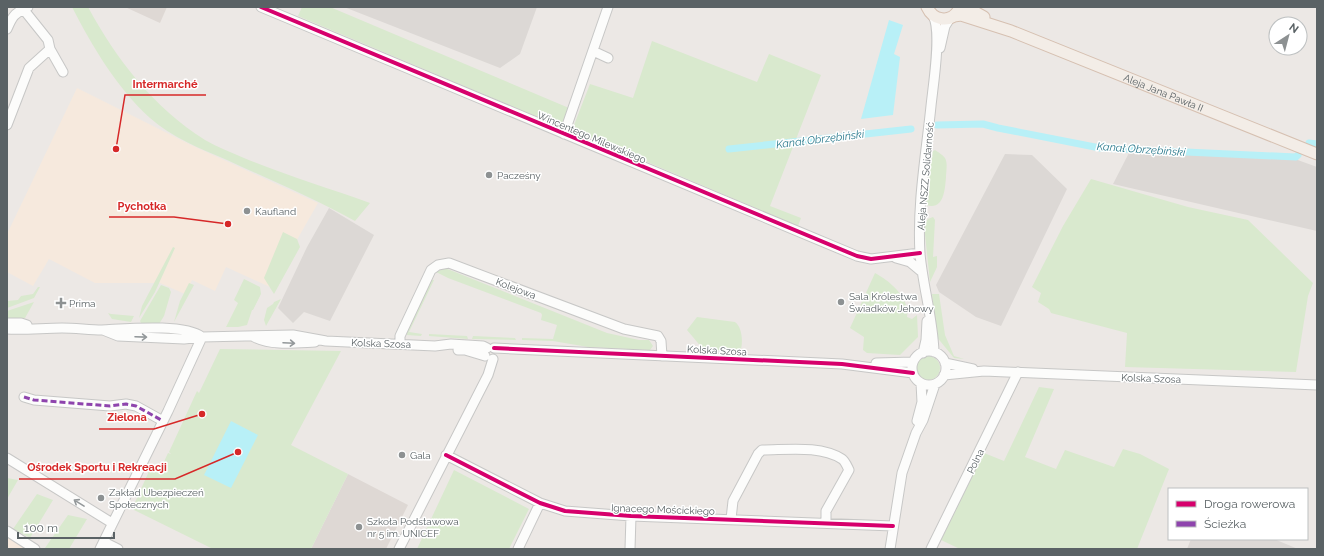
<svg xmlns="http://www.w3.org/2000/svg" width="1324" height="556" font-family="Raleway,sans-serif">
<rect width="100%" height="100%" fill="#ece8e5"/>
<path fill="#f6e9dd" d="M 77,88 L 191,145 L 318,203 L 270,287 L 226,267 L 215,291 L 192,280 L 185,294 L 160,283 L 95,283 L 49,259 L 33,286 L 7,272 L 7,234 Z
M 7,535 L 31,549 L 7,549 Z"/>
<path fill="#dcd8d5" d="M 344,7 L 537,7 L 520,54 L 500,68 Z
M 1131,149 L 1295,159 L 1317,167 L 1317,231 L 1113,184 Z
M 1005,154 L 1032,155 L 1067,189 L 1001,326 L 976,317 L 939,292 L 936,285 Z
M 329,208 L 374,235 L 330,321 L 304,312 L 293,323 L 278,308 L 307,247 Z
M 1191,539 L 1274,539 L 1298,549 L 1187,549 Z"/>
<path fill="#ded8d4" d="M 125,7 L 167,7 L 160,23 Z
M 348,474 L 408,505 L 386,549 L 311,549 Z"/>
<path fill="#d9e9ce" d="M 72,7 L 88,7 C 116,59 154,108 205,140 C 217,147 231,152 244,158 C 285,175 328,188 370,203 L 355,221 C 313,198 270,180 227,160 C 201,149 171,137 150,118 C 117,88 92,46 72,7 Z
M 302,7 L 330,7 L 569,108 L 563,124 L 557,125 L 298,16 Z
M 652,41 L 757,82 L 769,54 L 821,75 L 770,206 L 801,218 L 798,226 L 574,131 L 574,125 L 590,84 L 633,98 Z
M 935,150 C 938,152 943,155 945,158 C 948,163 946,172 946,177 C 945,189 944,211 926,205 L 926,202 L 931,152 Z
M 1091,179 L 1188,207 L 1248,220 L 1313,283 L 1308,296 L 1296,372 L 1125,367 L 1127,333 L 1051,313 L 1049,309 L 1038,302 L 1041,293 L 1032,287 L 1063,226 Z
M 933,217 L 935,220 L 933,257 L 937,256 L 937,267 L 930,282 L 924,225 L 928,219 Z
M 283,232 L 297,239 L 300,247 L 274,294 L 264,278 Z
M 173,247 L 175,248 L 155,292 L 139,318 L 142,306 Z
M 445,268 L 607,333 L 639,340 L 649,340 L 653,346 L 650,350 L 588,347 L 553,341 L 522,340 L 522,338 L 553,339 L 557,325 L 541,320 L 542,315 L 541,313 L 448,278 L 436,272 Z
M 875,273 C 890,281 910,298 907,317 L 912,319 L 917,315 L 918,337 L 900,355 L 867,353 L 863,350 L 864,337 L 850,328 Z
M 244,279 L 260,287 L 261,294 L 253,310 L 252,310 L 247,325 L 238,327 L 226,327 L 238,303 L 234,300 Z
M 430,280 L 434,280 L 409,332 L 422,334 L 421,336 L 407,335 L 406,332 Z
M 189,283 L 194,285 L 174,322 L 180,301 Z
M 161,285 L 169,288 L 171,292 L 164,316 L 159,324 L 141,323 L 140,321 Z
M 38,287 L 40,287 L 34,298 L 7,308 L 7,301 L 18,300 L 21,296 L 33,294 Z
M 932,294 L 939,294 L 945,335 L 954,356 L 964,359 L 954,358 L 936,336 Z
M 281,299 L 266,326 L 264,320 L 267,308 L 273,304 L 274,302 Z
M 34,302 L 25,318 L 7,318 L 7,311 Z
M 108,313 L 111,314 L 134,316 L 131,322 L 112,319 Z
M 697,317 L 735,322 C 742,327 743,341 741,349 L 738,351 L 703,349 L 687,330 Z
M 429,334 L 467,336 L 468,339 L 429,336 Z
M 473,336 L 515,338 L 516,340 L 472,339 Z
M 220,349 L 341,351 L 291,445 L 348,474 L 311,549 L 213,549 L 132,509 L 150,469 L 162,466 L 168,453 L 171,454 L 169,452 L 197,391 L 199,393 Z
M916 368a12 12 0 1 1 24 0a12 12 0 1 1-24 0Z
M 1039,387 L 1054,389 L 1025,457 L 1056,469 L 1065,450 L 1114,467 L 1123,449 L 1140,454 L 1169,469 L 1137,549 L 960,549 L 941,540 L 984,453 L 1004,461 Z
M 454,470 L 529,509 L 509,549 L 417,549 Z
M 7,478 L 18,480 L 7,499 Z
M 37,494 L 53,500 L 30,538 L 13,529 Z
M 68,515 L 87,519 L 69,549 L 47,549 L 45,548 Z"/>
<path fill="#b8f0f7" d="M 889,20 L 903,25 L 894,54 L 900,57 L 893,115 L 861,119 Z
M 231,421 L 258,435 L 231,488 L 204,475 Z"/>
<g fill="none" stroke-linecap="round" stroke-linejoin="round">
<path stroke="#b8f0f7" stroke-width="7" d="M 937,125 L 983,124 L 998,128 L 1100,148 L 1296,157 L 1298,155
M 1309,143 L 1317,144
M 729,149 L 911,129"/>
<g stroke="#c7c7c6" stroke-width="11">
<path id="minor" d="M 28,7 L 24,10 L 48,40 L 50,49 L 63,72
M 261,7 L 857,256 L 871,259 L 920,253
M 933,16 C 942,31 933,86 931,106 C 926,155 917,204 920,254 C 923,287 933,319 934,352
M 7,29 C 11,20 14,12 24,10
M 940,48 L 945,26 L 950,18
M 593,51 L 608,58
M 7,125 L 29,68 L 50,49
M 564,134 L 608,7
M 896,258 L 910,262 L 922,272
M 7,323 L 21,323 L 27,325
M 7,329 C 25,330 44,328 62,328 C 76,328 89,330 102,330 C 125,329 184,323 202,337
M 103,330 L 118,336 L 184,339 L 202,337 L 293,335 L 326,341 L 435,346 L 451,344 L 483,346 L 487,348
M 254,337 C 271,346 295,343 315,342
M 400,344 L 400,336 L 431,270 L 438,265 L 449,263 L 624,329 L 658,336 L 661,341 L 662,356
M 494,348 L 842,364 L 913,373
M 458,350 L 465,350 L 485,356
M912 368a17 17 0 1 1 34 0a17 17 0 1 1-34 0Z
M 923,353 L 926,340 L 927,321
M 876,363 L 913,362
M 945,363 L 973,369
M 944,375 L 984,371 L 1317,385
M 24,397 L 34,400 L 110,406 L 126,404 L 136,406 L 163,421
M 917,421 L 922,402 L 921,383
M 446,455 L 540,503 L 565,511 L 631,516 L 893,526
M 7,458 L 112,523
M 731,519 L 733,501 L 758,454 L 762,450 C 787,450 820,445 842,459 C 845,461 847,466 849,470 L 826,511 L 826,523
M 7,531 L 35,549
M 104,542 L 118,549
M 100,549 L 168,411 L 202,337
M 399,549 L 488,375 L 493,359
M 518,549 L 540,503
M 630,549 L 631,516
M 890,549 L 902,473 L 916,433 L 923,420 L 935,384
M 931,549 L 1018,372"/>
</g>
<g stroke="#d6c0b1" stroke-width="13">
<g id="major">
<path d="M 927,7 C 933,20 949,24 958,11"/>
<path d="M 966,7 L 984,17"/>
<path id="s1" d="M 954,16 L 961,15 L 1011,31 L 1317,154"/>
</g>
</g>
<use href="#minor" stroke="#fcfcfb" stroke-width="9"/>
<use href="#major" stroke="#f3ede7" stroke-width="11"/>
<path stroke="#8e44ad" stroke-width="3" stroke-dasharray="6 3" stroke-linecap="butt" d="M 24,397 L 34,400 L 110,406 L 126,404 L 136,406 L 163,421"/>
<g stroke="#fff" stroke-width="6">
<path id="cycleway" d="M 261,7 L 857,256 L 871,259 L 920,253
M 494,348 L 842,364 L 913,373
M 446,455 L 540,503 L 565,511 L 631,516 L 893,526"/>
</g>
<use href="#cycleway" stroke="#d6006c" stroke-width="4"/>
</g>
<defs><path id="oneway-shaft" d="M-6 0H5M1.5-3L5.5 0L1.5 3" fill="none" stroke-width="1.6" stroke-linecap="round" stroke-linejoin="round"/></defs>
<g stroke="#93989a">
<use href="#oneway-shaft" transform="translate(141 337) rotate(2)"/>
<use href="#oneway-shaft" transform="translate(289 343) rotate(3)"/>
<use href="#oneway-shaft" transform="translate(79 503) rotate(-148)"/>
</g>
<g fill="#8d9192" stroke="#fff" stroke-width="1.5">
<circle cx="489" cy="175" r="4"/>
<circle cx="247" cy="211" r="4"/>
<circle cx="841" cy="302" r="4"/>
<path d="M59 297h4v4h4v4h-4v4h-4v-4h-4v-4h4z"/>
<circle cx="402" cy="455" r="4"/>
<circle cx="101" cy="498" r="4"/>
<circle cx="359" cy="527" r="4"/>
</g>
<g text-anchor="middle" stroke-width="3" stroke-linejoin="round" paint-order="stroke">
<g font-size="10" fill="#5a6265" stroke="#fff">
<text dy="4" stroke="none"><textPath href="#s1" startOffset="224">Aleja Jana Pawła II</textPath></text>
<text transform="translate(592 137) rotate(23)" y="4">Wincentego Milewskiego</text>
<text transform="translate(925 176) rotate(-85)" y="4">Aleja NSZZ Solidarność</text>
<text transform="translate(516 288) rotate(21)" y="4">Kolejowa</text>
<text transform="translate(381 343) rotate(2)" y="4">Kolska Szosa</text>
<text transform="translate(717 350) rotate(3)" y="4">Kolska Szosa</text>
<text transform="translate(1151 378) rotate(2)" y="4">Kolska Szosa</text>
<text transform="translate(975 461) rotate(-64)" y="4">Polna</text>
<text transform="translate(663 509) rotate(2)" y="4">Ignacego Mościckiego</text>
</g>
<g font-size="10" fill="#5a6265" stroke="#fff" text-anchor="start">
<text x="497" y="179">Pacześny</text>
<text x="255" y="215">Kaufland</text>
<text x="849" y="300">Sala Królestwa<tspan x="849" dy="12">Świadków Jehowy</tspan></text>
<text x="69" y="307">Prima</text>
<text x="410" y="459">Gala</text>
<text x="109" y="496">Zakład Ubezpieczeń<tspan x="109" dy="12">Społecznych</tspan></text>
<text x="367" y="525">Szkoła Podstawowa<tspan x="367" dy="12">nr 5 im. UNICEF</tspan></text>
</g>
<g font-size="11" font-style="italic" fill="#2a7a8d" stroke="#fff">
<text transform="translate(820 139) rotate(-7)" y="4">Kanał Obrzębiński</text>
<text transform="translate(1141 149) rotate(4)" y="4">Kanał Obrzębiński</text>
</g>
</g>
<path fill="none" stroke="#d62828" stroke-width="1.5" d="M116 149L125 95H206M228 224L174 217H109M202 414L154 429H99M238 452L175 479H19"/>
<g fill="#d62828" stroke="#fff" stroke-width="1.5">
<circle cx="116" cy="149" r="4"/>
<circle cx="228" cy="224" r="4"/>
<circle cx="202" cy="414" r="4"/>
<circle cx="238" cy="452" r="4"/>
</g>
<g font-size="11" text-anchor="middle" font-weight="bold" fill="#d62828" stroke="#fff" stroke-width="3" stroke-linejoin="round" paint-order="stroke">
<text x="165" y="88">Intermarché</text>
<text x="142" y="210">Pychotka</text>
<text x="127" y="421">Zielona</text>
<text x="97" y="471">Ośrodek Sportu i Rekreacji</text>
</g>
<rect width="1324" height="556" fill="none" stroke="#5a6265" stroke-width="16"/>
<rect x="1168" y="488" width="140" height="52" fill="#ffffff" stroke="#bdc0c1"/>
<rect x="1176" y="501" width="20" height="6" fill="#d6006c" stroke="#bdc0c1"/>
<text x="1204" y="508" font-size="12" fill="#5a6265">Droga rowerowa</text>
<rect x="1176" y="521" width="20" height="6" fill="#8e44ad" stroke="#bdc0c1"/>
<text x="1204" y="528" font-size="12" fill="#5a6265">Ścieżka</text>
<g transform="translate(1288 36) rotate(36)"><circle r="19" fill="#ffffff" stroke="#bdc0c1"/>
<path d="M0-3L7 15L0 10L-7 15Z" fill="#8d9192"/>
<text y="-6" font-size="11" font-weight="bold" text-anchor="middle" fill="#5a6265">N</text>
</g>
<path d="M18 532v6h96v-6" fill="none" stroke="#5a6265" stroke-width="2"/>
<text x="24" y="532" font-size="12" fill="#5a6265" stroke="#ffffff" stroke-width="3" paint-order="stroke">100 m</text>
</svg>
